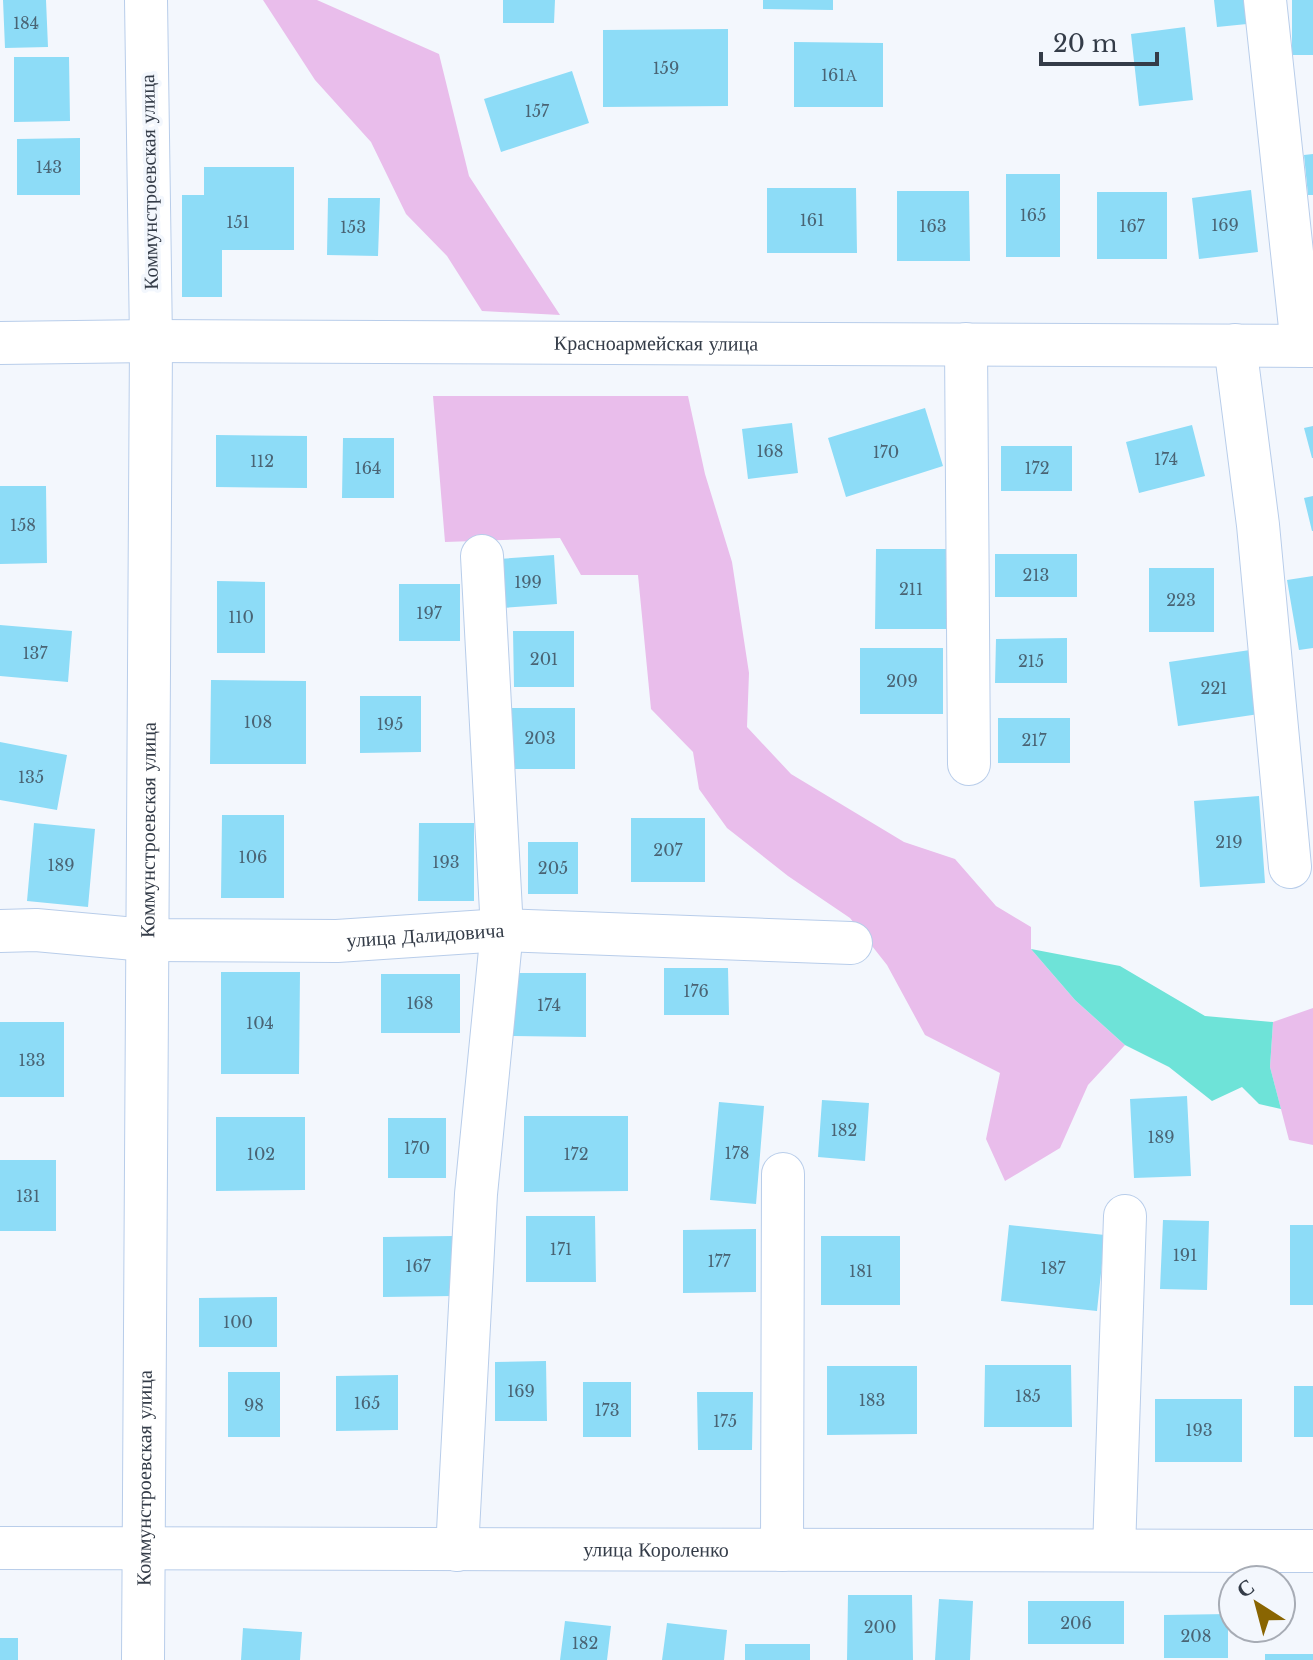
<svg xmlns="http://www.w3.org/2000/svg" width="1313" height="1660" font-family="'Libre Baskerville',serif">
<rect width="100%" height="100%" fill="#f3f7fd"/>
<path fill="#e9bdeb" d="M 263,0 L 317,0 L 439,54 L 469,176 L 560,315 L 482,311 L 447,256 L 406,214 L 371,142 L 315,80 Z
M 433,396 L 688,396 L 705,474 L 732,562 L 749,673 L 747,727 L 791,774 L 904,842 L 955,859 L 996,906 L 1031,927 L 1031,949 L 1075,1000 L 1125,1045 L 1088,1085 L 1060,1148 L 1005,1181 L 986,1139 L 1000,1073 L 925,1035 L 887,965 L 850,918 L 788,876 L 727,828 L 699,789 L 693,752 L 651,709 L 638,575 L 581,575 L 560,538 L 445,542 Z
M 1313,1008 L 1313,1145 L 1289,1140 L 1270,1067 L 1273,1022 Z"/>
<path fill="#6ee3d8" d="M 1031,949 L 1120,966 L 1205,1016 L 1273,1022 L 1270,1067 L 1281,1109 L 1259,1104 L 1242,1087 L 1212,1101 L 1169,1067 L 1125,1045 L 1075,1000 Z"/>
<path fill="#8ddcf7" d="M 3,0 L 46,0 L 48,47 L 5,48 Z
M 503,0 L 555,0 L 554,23 L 503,23 Z
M 763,0 L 833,0 L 833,10 L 763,9 Z
M 1214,0 L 1244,0 L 1247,24 L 1217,27 Z
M 1292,0 L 1313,0 L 1313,55 L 1292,55 Z
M 1185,27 L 1193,100 L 1139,106 L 1131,34 Z
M 728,29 L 728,106 L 603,107 L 603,30 Z
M 794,42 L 883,43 L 883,107 L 794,107 Z
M 14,57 L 69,57 L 70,121 L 14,122 Z
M 572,71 L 589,123 L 501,152 L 484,99 Z
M 80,138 L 80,195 L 17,195 L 17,139 Z
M 1313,154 L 1313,195 L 1308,195 L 1304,155 Z
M 204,167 L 294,167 L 294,250 L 222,250 L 222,297 L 182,297 L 182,195 L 204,195 Z
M 1006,174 L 1060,174 L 1060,257 L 1006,257 Z
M 767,188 L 856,188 L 857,253 L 767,253 Z
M 1251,190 L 1258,252 L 1199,259 L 1192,198 Z
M 897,191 L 969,191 L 970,261 L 897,261 Z
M 1097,192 L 1167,192 L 1167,259 L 1097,259 Z
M 328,198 L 380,198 L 378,256 L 327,255 Z
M 925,408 L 943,466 L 846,497 L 828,438 Z
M 792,423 L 798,473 L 748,479 L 742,429 Z
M 1192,425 L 1205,476 L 1139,493 L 1126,442 Z
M 1313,426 L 1313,458 L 1312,458 L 1304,428 Z
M 216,435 L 307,436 L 307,488 L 216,487 Z
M 343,438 L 394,438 L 394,498 L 342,498 Z
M 1001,446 L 1072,446 L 1072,491 L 1001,491 Z
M 0,486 L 46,486 L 47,563 L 0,564 Z
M 1313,496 L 1313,531 L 1312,531 L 1304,498 Z
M 876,549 L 947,549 L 947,629 L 875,629 Z
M 995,554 L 1077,554 L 1077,597 L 995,597 Z
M 554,555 L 557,604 L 502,608 L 499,559 Z
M 1149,568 L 1214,568 L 1214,632 L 1149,632 Z
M 1313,576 L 1313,648 L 1299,650 L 1287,580 Z
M 217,581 L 265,582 L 265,653 L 217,653 Z
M 399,584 L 460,584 L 460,641 L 399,641 Z
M 0,625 L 72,631 L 68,682 L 0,676 Z
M 513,631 L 574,631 L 574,687 L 514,687 Z
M 1067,638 L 1067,683 L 995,683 L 996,639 Z
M 860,648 L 943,648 L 943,714 L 860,714 Z
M 1250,650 L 1259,714 L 1178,726 L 1169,662 Z
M 211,680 L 306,681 L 306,764 L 210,764 Z
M 360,696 L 421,696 L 421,752 L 360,753 Z
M 504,708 L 575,708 L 575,769 L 505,769 Z
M 998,718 L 1070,718 L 1070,763 L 998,763 Z
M 0,742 L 67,755 L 57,810 L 0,800 Z
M 1259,796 L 1265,883 L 1200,887 L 1194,801 Z
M 222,815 L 284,815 L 284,898 L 221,898 Z
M 631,818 L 705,818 L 705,882 L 631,882 Z
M 34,823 L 95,829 L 88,907 L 27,901 Z
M 419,823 L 474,823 L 474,901 L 418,901 Z
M 528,842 L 578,842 L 578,894 L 528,894 Z
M 664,968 L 728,968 L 729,1015 L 664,1015 Z
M 221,972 L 300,972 L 299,1074 L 221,1074 Z
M 513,973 L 586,973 L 586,1037 L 513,1036 Z
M 381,974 L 460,974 L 460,1033 L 381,1033 Z
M 0,1022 L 64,1022 L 64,1097 L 0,1097 Z
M 1187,1096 L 1191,1176 L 1134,1178 L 1130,1099 Z
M 822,1100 L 869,1103 L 865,1161 L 818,1157 Z
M 719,1102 L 764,1106 L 756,1204 L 710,1200 Z
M 524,1116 L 628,1116 L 628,1191 L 524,1192 Z
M 216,1117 L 305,1117 L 305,1190 L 216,1191 Z
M 388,1118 L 446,1118 L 446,1178 L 388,1178 Z
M 0,1160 L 56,1160 L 56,1231 L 0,1231 Z
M 526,1216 L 595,1216 L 596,1282 L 526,1282 Z
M 1163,1220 L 1209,1221 L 1207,1290 L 1160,1289 Z
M 1009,1225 L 1105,1235 L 1097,1311 L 1001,1301 Z
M 1290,1225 L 1313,1225 L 1313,1305 L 1290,1305 Z
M 756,1229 L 756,1292 L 683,1293 L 683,1230 Z
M 453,1236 L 453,1296 L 383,1297 L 383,1237 Z
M 821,1236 L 900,1236 L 900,1305 L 821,1305 Z
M 277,1297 L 277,1347 L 199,1347 L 199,1298 Z
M 546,1361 L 547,1421 L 495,1421 L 495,1362 Z
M 985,1365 L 1071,1365 L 1072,1427 L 984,1427 Z
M 827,1366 L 917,1366 L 917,1434 L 827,1435 Z
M 228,1372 L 280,1372 L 280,1437 L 228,1437 Z
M 398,1375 L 398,1430 L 336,1431 L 336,1376 Z
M 583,1382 L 631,1382 L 631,1437 L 583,1437 Z
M 1294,1386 L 1313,1386 L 1313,1437 L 1294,1437 Z
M 697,1392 L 753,1392 L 752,1450 L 698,1450 Z
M 1155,1399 L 1242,1399 L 1242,1462 L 1155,1462 Z
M 848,1595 L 912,1595 L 913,1660 L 847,1660 Z
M 939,1599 L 973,1601 L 970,1660 L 935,1660 Z
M 1028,1601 L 1124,1601 L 1124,1644 L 1028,1644 Z
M 1228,1614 L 1228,1658 L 1164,1658 L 1164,1615 Z
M 565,1621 L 611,1626 L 607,1660 L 560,1660 Z
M 667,1623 L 727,1630 L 724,1660 L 662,1660 Z
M 243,1628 L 302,1632 L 300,1660 L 241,1660 Z
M 0,1638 L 18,1638 L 18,1660 L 0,1660 Z
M 745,1644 L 810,1644 L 810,1660 L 745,1660 Z
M 1265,1654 L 1313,1654 L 1313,1660 L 1265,1660 Z"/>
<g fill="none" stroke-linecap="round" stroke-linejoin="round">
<g stroke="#b8cdea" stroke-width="44">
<g id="street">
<path d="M 1265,0 L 1302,346"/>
<path id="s1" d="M 0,343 L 151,341 L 1313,346"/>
<path d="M 966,344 L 969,764"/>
<path d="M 1235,345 L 1258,525 L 1290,867"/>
<path id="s2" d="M 0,931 L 36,930 L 146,940 L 337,941 L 502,930 L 851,943"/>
<path id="s3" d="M 0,1548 L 1313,1551"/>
<path d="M 457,1550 L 476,1194 L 502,930 L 482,556"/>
<path d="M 782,1550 L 783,1174"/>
<path d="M 1114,1550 L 1125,1216"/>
<path id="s4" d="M 143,1660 L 151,341 L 146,0"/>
</g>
</g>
<use href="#street" stroke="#fff" stroke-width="42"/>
</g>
<g text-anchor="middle" stroke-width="7" stroke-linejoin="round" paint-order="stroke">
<g font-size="16" fill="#4a6474">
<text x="26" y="29">184</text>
<text x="666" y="74">159</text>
<text x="839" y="81">161А</text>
<text x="537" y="117">157</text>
<text x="49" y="173">143</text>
<text x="1033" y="221">165</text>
<text x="812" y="226">161</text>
<text x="238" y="228">151</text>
<text x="1225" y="231">169</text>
<text x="933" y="232">163</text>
<text x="1132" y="232">167</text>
<text x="353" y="233">153</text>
<text x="770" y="457">168</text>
<text x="886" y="458">170</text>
<text x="1166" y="465">174</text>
<text x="262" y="467">112</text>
<text x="368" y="474">164</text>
<text x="1037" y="474">172</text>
<text x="23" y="531">158</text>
<text x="1036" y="581">213</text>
<text x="528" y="588">199</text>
<text x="911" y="595">211</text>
<text x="1181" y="606">223</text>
<text x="429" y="619">197</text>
<text x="241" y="623">110</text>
<text x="35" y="659">137</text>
<text x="544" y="665">201</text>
<text x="1031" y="667">215</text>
<text x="902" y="687">209</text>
<text x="1214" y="694">221</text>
<text x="258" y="728">108</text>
<text x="390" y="730">195</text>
<text x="540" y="744">203</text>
<text x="1034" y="746">217</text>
<text x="31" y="783">135</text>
<text x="1229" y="848">219</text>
<text x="668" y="856">207</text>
<text x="253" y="863">106</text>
<text x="446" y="868">193</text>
<text x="61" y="871">189</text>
<text x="553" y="874">205</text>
<text x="696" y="997">176</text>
<text x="420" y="1009">168</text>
<text x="549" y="1011">174</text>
<text x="260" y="1029">104</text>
<text x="32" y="1066">133</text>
<text x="844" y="1136">182</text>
<text x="1161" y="1143">189</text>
<text x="417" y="1154">170</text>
<text x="737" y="1159">178</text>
<text x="261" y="1160">102</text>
<text x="576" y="1160">172</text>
<text x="28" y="1202">131</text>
<text x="561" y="1255">171</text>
<text x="1185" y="1261">191</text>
<text x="719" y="1267">177</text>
<text x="418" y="1272">167</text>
<text x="1053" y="1274">187</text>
<text x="861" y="1277">181</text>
<text x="238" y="1328">100</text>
<text x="521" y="1397">169</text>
<text x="1028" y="1402">185</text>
<text x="872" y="1406">183</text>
<text x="367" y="1409">165</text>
<text x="254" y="1411">98</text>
<text x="607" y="1416">173</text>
<text x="725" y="1427">175</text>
<text x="1199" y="1436">193</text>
<text x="1076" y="1629">206</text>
<text x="880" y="1633">200</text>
<text x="1196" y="1642">208</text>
<text x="585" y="1649">182</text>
</g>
<g font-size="20" fill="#343c48" stroke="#f3f7fd">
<text transform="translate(149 182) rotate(-91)" y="7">Коммунстроевская улица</text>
<text dy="7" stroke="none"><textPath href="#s1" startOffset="656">Красноармейская улица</textPath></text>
<text dy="7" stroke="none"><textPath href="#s4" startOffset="830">Коммунстроевская улица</textPath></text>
<text dy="7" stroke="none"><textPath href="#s2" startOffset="426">улица Далидовича</textPath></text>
<text dy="7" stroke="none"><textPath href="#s4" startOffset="182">Коммунстроевская улица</textPath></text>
<text dy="7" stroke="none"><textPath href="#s3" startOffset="656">улица Короленко</textPath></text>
</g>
</g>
<g transform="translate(1257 1604) rotate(324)"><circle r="38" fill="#f3f7fd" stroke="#a7acb5" stroke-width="2"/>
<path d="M0-6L14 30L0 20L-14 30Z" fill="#896502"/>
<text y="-12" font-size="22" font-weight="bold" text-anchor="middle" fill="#343c48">С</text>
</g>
<path d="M1041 52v12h116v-12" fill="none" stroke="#343c48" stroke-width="4"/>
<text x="1053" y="52" font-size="24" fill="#343c48" stroke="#f3f7fd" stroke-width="6" paint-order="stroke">20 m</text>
</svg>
